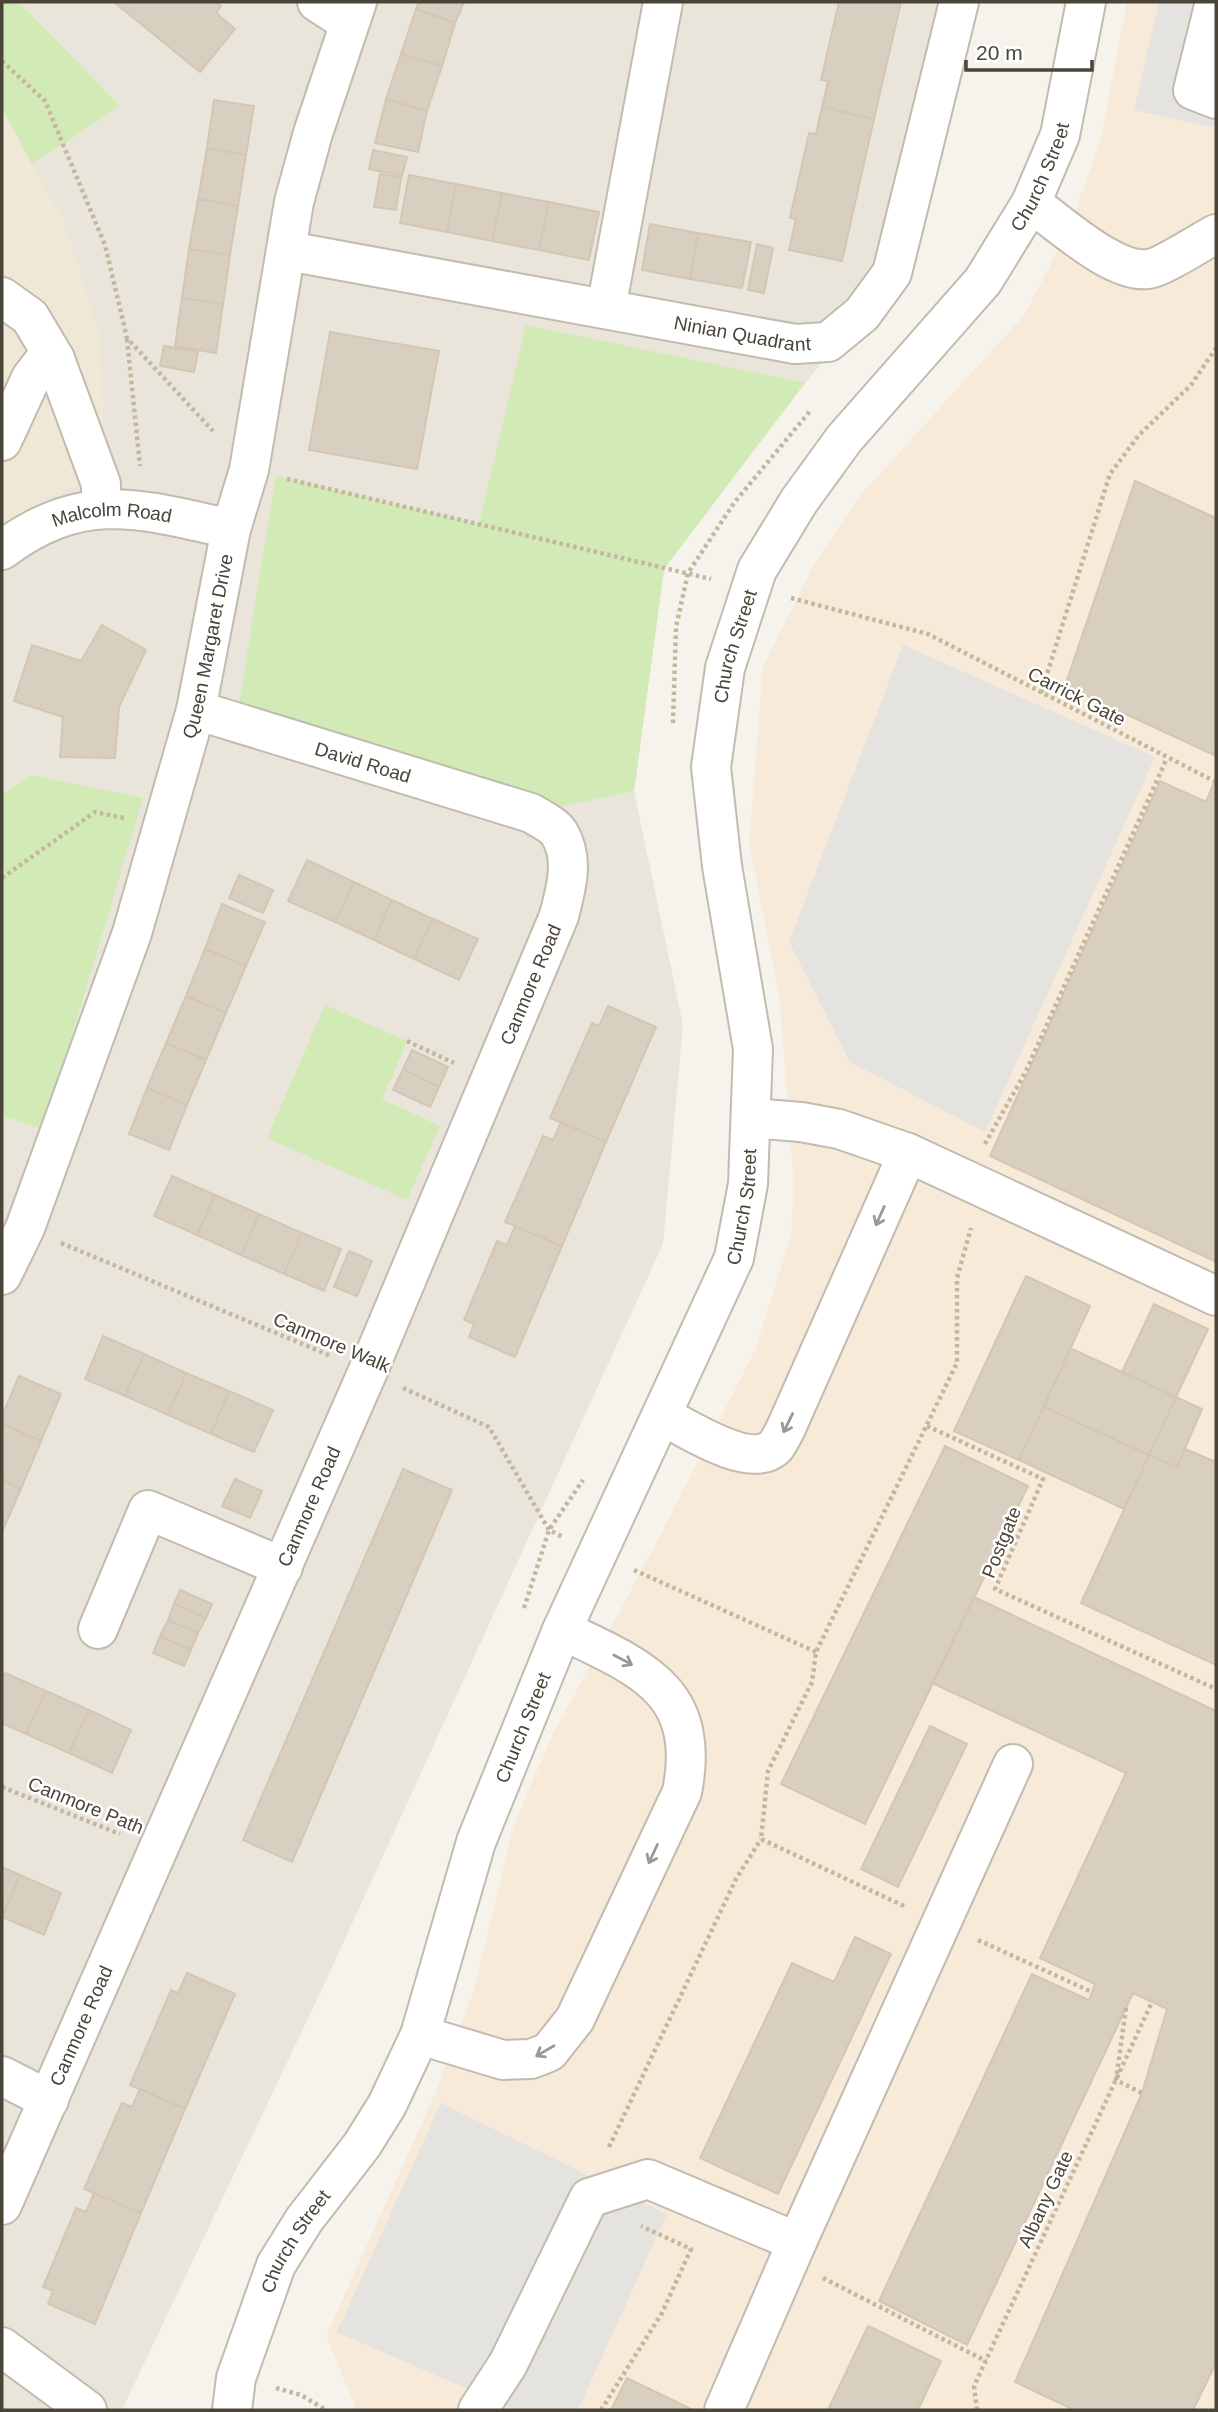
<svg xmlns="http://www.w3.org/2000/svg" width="1218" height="2412" font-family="Arial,sans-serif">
<rect width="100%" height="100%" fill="#f6f3ec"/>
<path fill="#eae5da" d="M 2,2 L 963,2 L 877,295 L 805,383 L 664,569 L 634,791 L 683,1025 L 663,1244 L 329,1974 L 122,2410 L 2,2410 Z"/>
<path fill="#f7ead8" d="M 1127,2 L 1216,2 L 1216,2410 L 357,2410 L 326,2336 L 435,2094 L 474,1990 L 514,1824 L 553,1734 L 658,1540 L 755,1350 L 791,1236 L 794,1186 L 779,995 L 749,843 L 763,667 L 816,561 L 858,498 L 1025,314 L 1067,233 L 1100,142 Z"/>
<path fill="#efe8d6" d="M 2,108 L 64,223 L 101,339 L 104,475 L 56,493 L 2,524 Z"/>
<path fill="#d2eab5" d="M 2,2 L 19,2 L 120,106 L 32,164 L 2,108 Z
M 526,325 L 805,383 L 664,569 L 634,791 L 531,813 L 236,722 L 276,476 L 479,524 Z
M 31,775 L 143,798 L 44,1129 L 2,1116 L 2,794 Z
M 325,1005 L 407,1041 L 382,1099 L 440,1126 L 407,1200 L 267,1138 Z"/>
<path fill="#e5e3e0" d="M 1159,2 L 1216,2 L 1216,128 L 1134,110 Z
M 903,645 L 1155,757 L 985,1132 L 850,1062 L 789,942 Z
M 441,2103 L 667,2214 L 578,2410 L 515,2410 L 337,2332 Z"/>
<path fill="#d8cfc1" stroke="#d3c7b4" stroke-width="2" d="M 114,2 L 215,2 L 221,6 L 216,13 L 235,29 L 200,72 Z
M 419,2 L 464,2 L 455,23 L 416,9 Z
M 839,2 L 901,2 L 874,119 L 822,107 L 828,81 L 821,80 Z
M 416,9 L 455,23 L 442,66 L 401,54 Z
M 401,54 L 442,66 L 427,111 L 386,99 Z
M 386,99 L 427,111 L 418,152 L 375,143 Z
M 214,100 L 254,106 L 246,155 L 207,148 Z
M 822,107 L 874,119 L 842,261 L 789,250 L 796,219 L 790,218 L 809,133 L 816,134 Z
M 207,148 L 246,155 L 238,206 L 198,199 Z
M 373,150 L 407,157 L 402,176 L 369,169 Z
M 380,174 L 401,178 L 396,210 L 374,207 Z
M 409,175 L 456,184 L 447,232 L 400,223 Z
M 456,184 L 502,193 L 492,241 L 447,232 Z
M 502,193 L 549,202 L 539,250 L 492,241 Z
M 198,199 L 238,206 L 230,255 L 189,249 Z
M 549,202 L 599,212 L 589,260 L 539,250 Z
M 650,224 L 698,233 L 690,279 L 642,270 Z
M 698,233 L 751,242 L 742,288 L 690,279 Z
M 757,244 L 773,248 L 764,293 L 748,290 Z
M 189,249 L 230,255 L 223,304 L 182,298 Z
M 182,298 L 223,304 L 216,353 L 175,346 Z
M 330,332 L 439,351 L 417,469 L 309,450 Z
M 164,346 L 198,352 L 194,372 L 160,366 Z
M 1135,481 L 1216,518 L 1216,756 L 1065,686 Z
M 102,625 L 146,650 L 119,707 L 115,758 L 60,757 L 63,717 L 14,701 L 32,645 L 81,661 Z
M 1216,777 L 1216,1262 L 990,1156 L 1160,781 L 1206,802 Z
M 307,860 L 354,882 L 335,922 L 288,901 Z
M 239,875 L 273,890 L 263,913 L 229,898 Z
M 354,882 L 392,900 L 374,940 L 335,922 Z
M 392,900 L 433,919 L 414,959 L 374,940 Z
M 222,904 L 265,922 L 246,966 L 205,949 Z
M 433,919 L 478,939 L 459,980 L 414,959 Z
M 205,949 L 246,966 L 226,1013 L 186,996 Z
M 186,996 L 226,1013 L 206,1060 L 166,1043 Z
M 608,1006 L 656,1027 L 606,1142 L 550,1118 L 592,1023 L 599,1026 Z
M 166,1043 L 206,1060 L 187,1105 L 147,1088 Z
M 412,1050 L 448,1067 L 439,1087 L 403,1069 Z
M 403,1069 L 439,1087 L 430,1107 L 393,1090 Z
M 147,1088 L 187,1105 L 169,1150 L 129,1134 Z
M 561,1122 L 606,1142 L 562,1246 L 505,1222 L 543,1136 L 553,1140 Z
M 172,1176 L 215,1195 L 197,1235 L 154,1216 Z
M 215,1195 L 259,1214 L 241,1255 L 197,1235 Z
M 259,1214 L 302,1233 L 284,1274 L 241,1255 Z
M 515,1226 L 562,1246 L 515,1357 L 469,1337 L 474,1324 L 464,1320 L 497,1241 L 507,1245 Z
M 302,1233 L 341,1249 L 324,1291 L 284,1274 Z
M 349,1251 L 372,1261 L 357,1296 L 334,1287 Z
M 1026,1276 L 1090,1306 L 1019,1460 L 954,1431 Z
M 1154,1304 L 1208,1329 L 1176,1397 L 1122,1372 Z
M 103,1336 L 144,1354 L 125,1396 L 85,1379 Z
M 1070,1348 L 1176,1397 L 1149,1455 L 1044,1407 Z
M 144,1354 L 186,1373 L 168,1415 L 125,1396 Z
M 186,1373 L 229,1391 L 211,1434 L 168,1415 Z
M 19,1376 L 61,1394 L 41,1441 L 2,1424 L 2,1416 Z
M 229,1391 L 273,1410 L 254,1452 L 211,1434 Z
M 1176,1397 L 1202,1409 L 1177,1467 L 1149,1455 Z
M 1044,1407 L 1149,1455 L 1124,1509 L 1019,1460 Z
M 2,1424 L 41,1441 L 21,1489 L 2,1480 Z
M 945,1446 L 1028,1486 L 865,1824 L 781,1784 Z
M 1185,1449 L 1216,1462 L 1216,1665 L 1081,1603 L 1149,1455 L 1177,1467 Z
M 403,1469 L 452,1490 L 292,1862 L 243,1840 Z
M 235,1479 L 262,1491 L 250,1518 L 222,1506 Z
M 2,1480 L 21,1489 L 2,1532 Z
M 180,1590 L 212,1604 L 206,1618 L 174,1604 Z
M 974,1597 L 1216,1711 L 1216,2363 L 1193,2410 L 1074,2410 L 1015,2382 L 1142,2093 L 1167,2009 L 1133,1993 L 967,2345 L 879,2301 L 1032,1974 L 1089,2000 L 1095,1984 L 1040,1958 L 1126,1773 L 932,1683 Z
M 174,1604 L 206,1618 L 198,1633 L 168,1620 Z
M 168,1620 L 198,1633 L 191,1650 L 160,1636 Z
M 160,1636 L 191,1650 L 184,1666 L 153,1653 Z
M 5,1673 L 46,1691 L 26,1734 L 2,1723 L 2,1680 Z
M 46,1691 L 89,1710 L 69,1753 L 26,1734 Z
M 89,1710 L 131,1730 L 112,1773 L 69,1753 Z
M 930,1726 L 967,1744 L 898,1887 L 861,1869 Z
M 2,1867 L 20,1875 L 2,1917 Z
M 20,1875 L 61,1893 L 44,1935 L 2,1917 Z
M 855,1937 L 891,1954 L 778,2194 L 700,2158 L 792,1963 L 834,1982 Z
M 187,1973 L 235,1994 L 185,2109 L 130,2085 L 171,1990 L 178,1993 Z
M 140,2089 L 185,2109 L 141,2213 L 84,2189 L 122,2103 L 132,2107 Z
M 94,2193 L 141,2213 L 95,2324 L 48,2304 L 53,2291 L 43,2287 L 76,2208 L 86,2212 Z
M 868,2326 L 941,2361 L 918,2410 L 828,2410 Z
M 627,2378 L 691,2409 L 690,2410 L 611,2410 Z"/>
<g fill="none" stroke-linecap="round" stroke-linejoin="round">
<g stroke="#c2bbae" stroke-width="42">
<g id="minor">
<path d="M 317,2 L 348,22"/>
<path d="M 1215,2 L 1193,90 L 1216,99"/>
<path d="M 1031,203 C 1058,222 1114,274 1148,269 C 1161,268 1202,241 1216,234"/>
<path id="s1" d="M 288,251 L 795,344 L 828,342 L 862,314 L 892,273 L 959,2"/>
<path d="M 2,297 L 30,317 L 55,359 L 101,484 L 101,507"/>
<path d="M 606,309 L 663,2"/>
<path d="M 2,441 L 31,378 L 44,361 L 55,359"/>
<path id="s2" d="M 2,550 C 84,489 140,509 231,529"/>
<path d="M 752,1118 L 801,1122 L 839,1129 L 908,1153 L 1216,1296"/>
<path id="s3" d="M 2,1275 L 25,1228 L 132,933 L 196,710 L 231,529 L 249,470 L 294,202 L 313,133 L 357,2"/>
<path d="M 663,1416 C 688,1429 750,1470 775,1447 C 779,1442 783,1434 786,1428 L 908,1153"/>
<path d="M 98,1629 L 148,1510 L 283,1567"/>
<path d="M 420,2035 L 503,2060 L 531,2059 L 549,2052 L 575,2019 L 682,1792 C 702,1690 641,1668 562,1630"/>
<path d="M 2,2076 L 49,2100"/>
<path id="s4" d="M 2,2205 L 368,1371 L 559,916 C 566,888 575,859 559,833 C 554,825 539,818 531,813 L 196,710"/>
<path d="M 2,2347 L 87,2410"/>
<path id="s5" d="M 232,2410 L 236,2378 L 276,2265 L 304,2220 L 362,2145 L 387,2105 L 420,2035 L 476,1842 L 562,1630 L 734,1258 L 748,1184 L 753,1049 L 722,866 L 711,767 L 725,668 L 757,570 L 799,501 L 844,439 L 983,281 L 1031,203 L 1060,135 L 1086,2"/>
<path d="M 478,2410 L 508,2364 L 589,2198 L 648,2179 L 797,2242 L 1013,1764"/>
<path d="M 724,2410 L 797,2242"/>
</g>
</g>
<path stroke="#c4b79f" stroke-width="4.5" stroke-dasharray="3.5 3.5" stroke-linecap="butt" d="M 2,61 L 45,101 L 105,245 L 127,338 L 213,431
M 127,339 L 140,466
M 287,479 L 711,579
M 791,598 L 928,634 L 1214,781
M 1041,693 L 1110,474 L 1139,435 L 1191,385 L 1216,348
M 673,723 L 676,627 L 688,573 L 734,503 L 810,411
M 2,878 L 95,812 L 124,818
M 407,1041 L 454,1063
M 985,1144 L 1026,1071 L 1167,758
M 61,1243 L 331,1356
M 403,1388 L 489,1427 L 549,1530 L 563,1537
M 927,1426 L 1043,1479 L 995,1589 L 1216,1689
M 634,1570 L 816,1652
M 524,1608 L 549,1530 L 583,1480
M 2,1787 L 120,1834
M 904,1906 L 761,1839 L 768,1771 L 812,1682 L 816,1652 L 957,1363 L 957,1278 L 971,1228
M 978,1940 L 1092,1992
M 1126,2008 L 1116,2080 L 1142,2093
M 609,2147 L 736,1879 L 761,1839
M 823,2278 L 986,2361
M 276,2388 L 301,2395 L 326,2410
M 601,2410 L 662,2313 L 691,2249 L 641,2226
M 977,2410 L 974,2386 L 1152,2002"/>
<use href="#minor" stroke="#fff" stroke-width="38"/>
</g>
<defs><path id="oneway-shaft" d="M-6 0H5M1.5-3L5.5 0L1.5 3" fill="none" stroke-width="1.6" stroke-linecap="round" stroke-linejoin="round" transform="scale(1.75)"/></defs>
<g stroke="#9c9892">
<use href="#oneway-shaft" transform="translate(880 1216) rotate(114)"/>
<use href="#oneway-shaft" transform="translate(788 1423) rotate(116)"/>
<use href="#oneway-shaft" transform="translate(623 1660) rotate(28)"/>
<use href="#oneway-shaft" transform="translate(653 1854) rotate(115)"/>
<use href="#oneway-shaft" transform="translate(545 2051) rotate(150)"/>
</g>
<g text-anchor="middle" stroke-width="5" stroke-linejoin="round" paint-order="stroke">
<g font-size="19" fill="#4b4439" stroke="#fff">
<text dy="7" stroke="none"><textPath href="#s5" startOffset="2450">Church Street</textPath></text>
<text dy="7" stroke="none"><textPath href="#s1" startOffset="462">Ninian Quadrant</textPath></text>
<text dy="7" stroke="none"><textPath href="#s2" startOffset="119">Malcolm Road</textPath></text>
<text dy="7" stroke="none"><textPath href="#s3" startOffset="663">Queen Margaret Drive</textPath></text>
<text dy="7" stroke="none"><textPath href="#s5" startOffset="1883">Church Street</textPath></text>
<text transform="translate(1077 696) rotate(27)" y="7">Carrick Gate</text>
<text transform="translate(363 762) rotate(17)" y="7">David Road</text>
<text dy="7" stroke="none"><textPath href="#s4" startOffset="1330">Canmore Road</textPath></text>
<text dy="7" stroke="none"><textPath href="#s5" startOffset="1316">Church Street</textPath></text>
<text transform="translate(332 1342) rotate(23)" y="7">Canmore Walk</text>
<text dy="7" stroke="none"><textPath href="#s4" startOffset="763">Canmore Road</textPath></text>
<text transform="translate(1001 1542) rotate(-68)" y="7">Postgate</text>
<text dy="7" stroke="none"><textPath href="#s5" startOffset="749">Church Street</textPath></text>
<text transform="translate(86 1805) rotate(22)" y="7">Canmore Path</text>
<text dy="7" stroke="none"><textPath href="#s4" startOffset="196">Canmore Road</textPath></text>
<text transform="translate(1045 2199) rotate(-65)" y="7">Albany Gate</text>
<text dy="7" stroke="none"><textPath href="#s5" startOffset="182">Church Street</textPath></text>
</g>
</g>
<rect width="1218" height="2412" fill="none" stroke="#4b4439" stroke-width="7"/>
<path d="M966 60v10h126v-10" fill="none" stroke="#4b4439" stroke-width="3.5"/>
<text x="976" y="60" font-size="21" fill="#4b4439" stroke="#ffffff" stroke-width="5" paint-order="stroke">20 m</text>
</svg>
